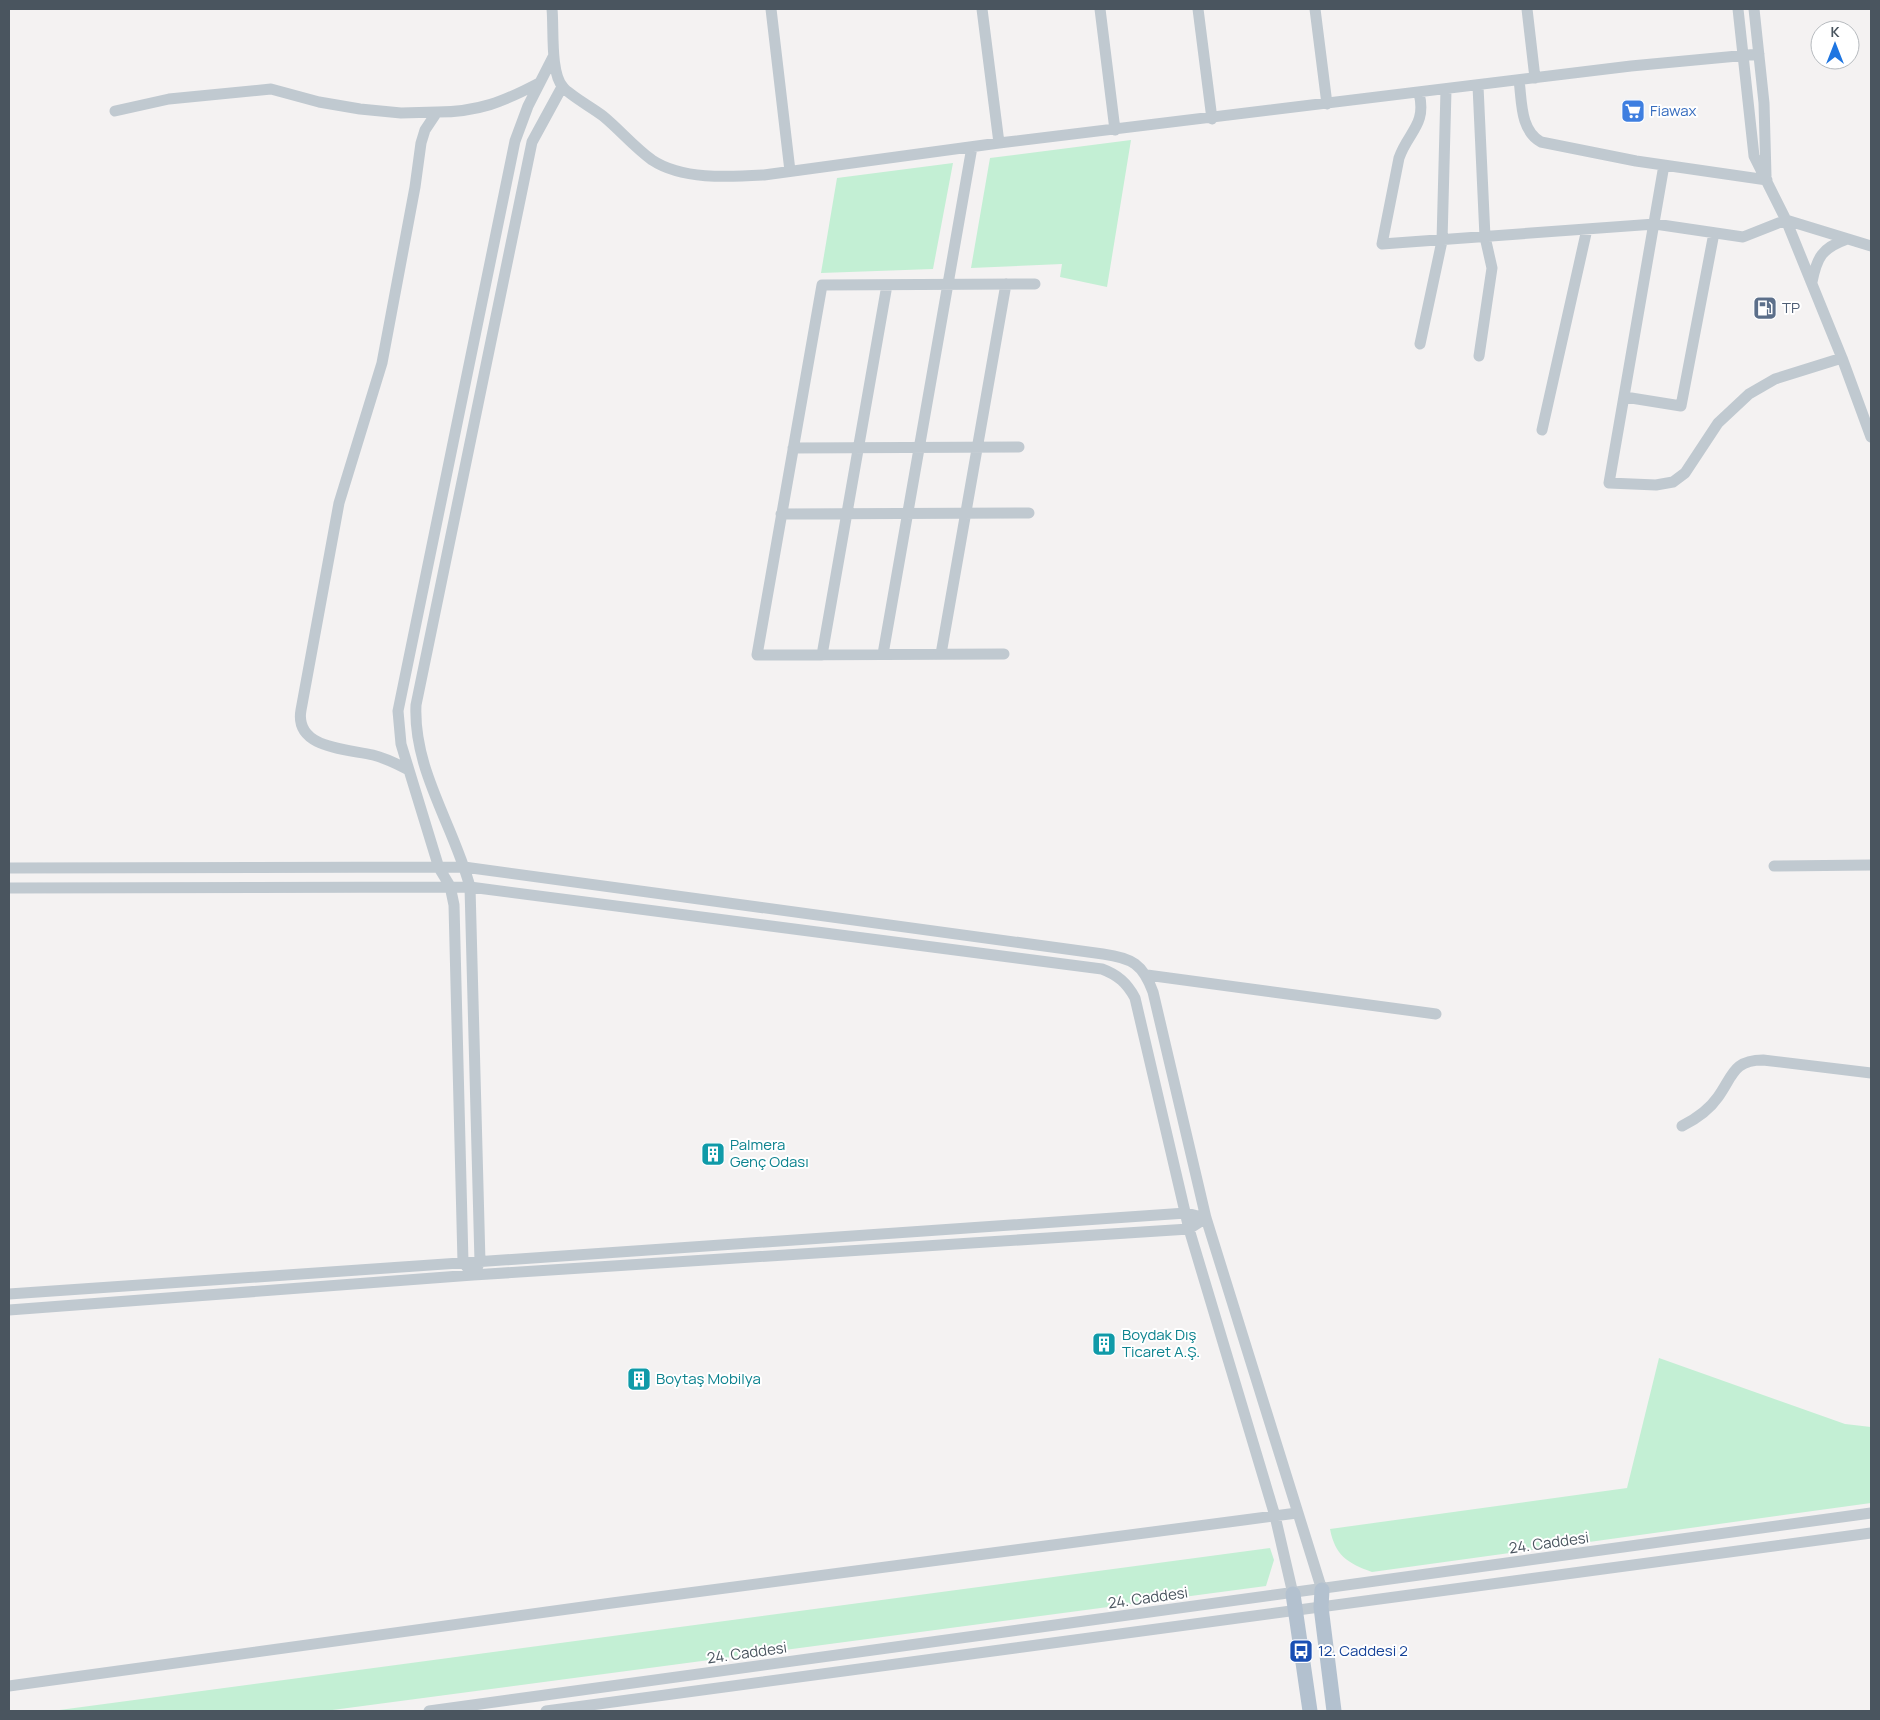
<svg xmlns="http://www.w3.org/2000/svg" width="1880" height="1720" font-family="Manrope,sans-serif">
<rect width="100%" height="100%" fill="#f4f2f2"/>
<path fill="#c3efd4" d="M 1131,140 L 1107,287 L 1060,277 L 1062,264 L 971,268 L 990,158 Z
M 953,163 L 933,269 L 821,273 L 837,178 Z
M 1659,1358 L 1845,1424 L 1871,1427 L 1871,1503 L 1372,1572 C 1347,1563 1335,1555 1330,1529 L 1627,1488 Z
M 1270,1548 L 1274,1560 L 1266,1586 L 325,1711 L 52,1711 Z"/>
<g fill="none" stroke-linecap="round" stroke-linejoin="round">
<path stroke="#c0c9d0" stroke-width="11" d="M 552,9 C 554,28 550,73 563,87 C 569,95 593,108 603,116 C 620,130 634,147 652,160 C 682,180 729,177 764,175 L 999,143 L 1631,66 L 1759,54
M 771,9 L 790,171
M 982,9 L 999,143
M 1100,9 L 1115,130
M 1198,9 L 1212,119
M 1315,9 L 1327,104
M 1527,9 L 1535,78
M 1738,9 L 1754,156 L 1786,220 L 1842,358 L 1871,437
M 1754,9 L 1764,103 L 1766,176
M 553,57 L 528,106 L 515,141 L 398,711 L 401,744 L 439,868 L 450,886 L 454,905 L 463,1262 L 473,1275 L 480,1262 L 470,887 C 454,826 413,770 416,705 L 532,142 L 562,87
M 1519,80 C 1522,102 1520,130 1541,142 L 1636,161 L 1767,180
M 1478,86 L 1485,237 L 1492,268 L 1479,356
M 1419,93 C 1427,125 1408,132 1399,158 L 1382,244 L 1655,224 L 1743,237 L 1786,220
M 115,111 L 169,99 L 271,89 L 319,102 L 360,109 L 401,113 L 437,112
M 1664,165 L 1609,483 L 1656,485 L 1673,482 L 1685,473 L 1718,423 L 1749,394 L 1775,379 L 1842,358
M 1786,220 L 1871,246
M 1812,282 C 1817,257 1822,248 1847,239
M 1420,344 L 1442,241 L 1446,90
M 1625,397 L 1681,406 L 1714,233
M 1542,430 L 1587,229
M 793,448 L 1019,447
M 781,514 L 1029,513
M 883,654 L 972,147
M 941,654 L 1006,284
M 1004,654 L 757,655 L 822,285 L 1035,284
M 822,655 L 887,285
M 409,770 C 397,764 386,758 373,755 C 348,749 294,749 301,710 L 339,503 L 382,363 L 415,187 L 421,143 L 425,130 L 437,112 C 478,112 503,102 539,83
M 1774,866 L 1871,865
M 9,868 L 464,867 L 1103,954 C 1132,958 1143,964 1153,992 L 1206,1218 L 1322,1590
M 9,888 L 470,887 L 1102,969 C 1118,975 1127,983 1135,998 L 1189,1229 L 1275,1516 L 1293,1594
M 1147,975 L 1436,1014
M 1682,1126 C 1696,1119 1709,1110 1718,1097 C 1733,1076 1733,1060 1763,1060 L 1871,1073
M 9,1294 L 1186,1213 L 1206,1218
M 9,1310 L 473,1275 L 1189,1229 L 1206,1218
M 9,1686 L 612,1603 L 1297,1513
M 429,1711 L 1871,1513
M 546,1711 L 1871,1533"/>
<path stroke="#b3c1cf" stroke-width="15" d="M 1322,1590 L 1321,1607 L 1334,1711
M 1293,1594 L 1310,1711"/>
</g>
<defs>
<g id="supermarket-square" transform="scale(1.25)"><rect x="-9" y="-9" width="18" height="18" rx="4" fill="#3f7fe0" stroke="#fff"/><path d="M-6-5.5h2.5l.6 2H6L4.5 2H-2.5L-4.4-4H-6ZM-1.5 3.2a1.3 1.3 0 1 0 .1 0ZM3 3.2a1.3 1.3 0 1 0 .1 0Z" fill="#fff"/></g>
<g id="fuel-square" transform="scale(1.25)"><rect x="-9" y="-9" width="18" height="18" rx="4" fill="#5c6f8a" stroke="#fff"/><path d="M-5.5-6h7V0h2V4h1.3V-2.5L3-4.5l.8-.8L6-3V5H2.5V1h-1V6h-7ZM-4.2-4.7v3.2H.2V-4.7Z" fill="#fff"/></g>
<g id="building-square" transform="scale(1.25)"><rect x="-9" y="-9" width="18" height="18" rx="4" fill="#0f9aa8" stroke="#fff"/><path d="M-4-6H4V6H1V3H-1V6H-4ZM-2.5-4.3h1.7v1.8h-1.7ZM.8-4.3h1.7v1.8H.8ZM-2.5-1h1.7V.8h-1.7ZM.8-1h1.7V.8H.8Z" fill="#fff"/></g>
<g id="bus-square" transform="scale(1.25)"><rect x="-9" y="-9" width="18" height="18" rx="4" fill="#1a4fb4" stroke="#fff"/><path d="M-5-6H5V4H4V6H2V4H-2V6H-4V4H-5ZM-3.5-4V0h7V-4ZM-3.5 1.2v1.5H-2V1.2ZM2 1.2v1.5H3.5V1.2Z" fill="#fff"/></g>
</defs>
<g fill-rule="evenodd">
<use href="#supermarket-square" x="1633" y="111"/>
<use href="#fuel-square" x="1765" y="308"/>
<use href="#building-square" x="713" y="1154"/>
<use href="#building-square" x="1104" y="1344"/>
<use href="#building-square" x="639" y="1379"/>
<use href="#bus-square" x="1301" y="1651"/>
</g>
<g text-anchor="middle" stroke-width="4" stroke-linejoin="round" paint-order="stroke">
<g font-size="15" fill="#366cbe" stroke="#fff" text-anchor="start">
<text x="1650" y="116">Fiawax</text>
</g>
<g font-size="15" fill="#4e5e75" stroke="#fff" text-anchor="start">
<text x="1782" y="313">TP</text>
</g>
<g font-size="15" fill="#0d838f" stroke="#fff" text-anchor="start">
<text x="730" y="1150">Palmera<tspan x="730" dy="17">Genç Odası</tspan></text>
<text x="1122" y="1340">Boydak Dış<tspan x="1122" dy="17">Ticaret A.Ş.</tspan></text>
<text x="656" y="1384">Boytaş Mobilya</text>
</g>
<g font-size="15" fill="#4a555f" stroke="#fff">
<text transform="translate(1549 1543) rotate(-8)" y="5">24. Caddesi</text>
<text transform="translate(1148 1598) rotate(-8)" y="5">24. Caddesi</text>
<text transform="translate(747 1653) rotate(-8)" y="5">24. Caddesi</text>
</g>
<g font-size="15" fill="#164399" stroke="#fff" text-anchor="start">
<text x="1318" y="1656">12. Caddesi 2</text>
</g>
</g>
<rect width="1880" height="1720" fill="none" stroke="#4a555f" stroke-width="20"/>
<g transform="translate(1835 45)"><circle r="24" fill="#ffffff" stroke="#b7bbbf"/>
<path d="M0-4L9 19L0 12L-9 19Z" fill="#1e75e1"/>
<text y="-8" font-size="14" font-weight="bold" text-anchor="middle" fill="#4a555f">K</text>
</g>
</svg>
